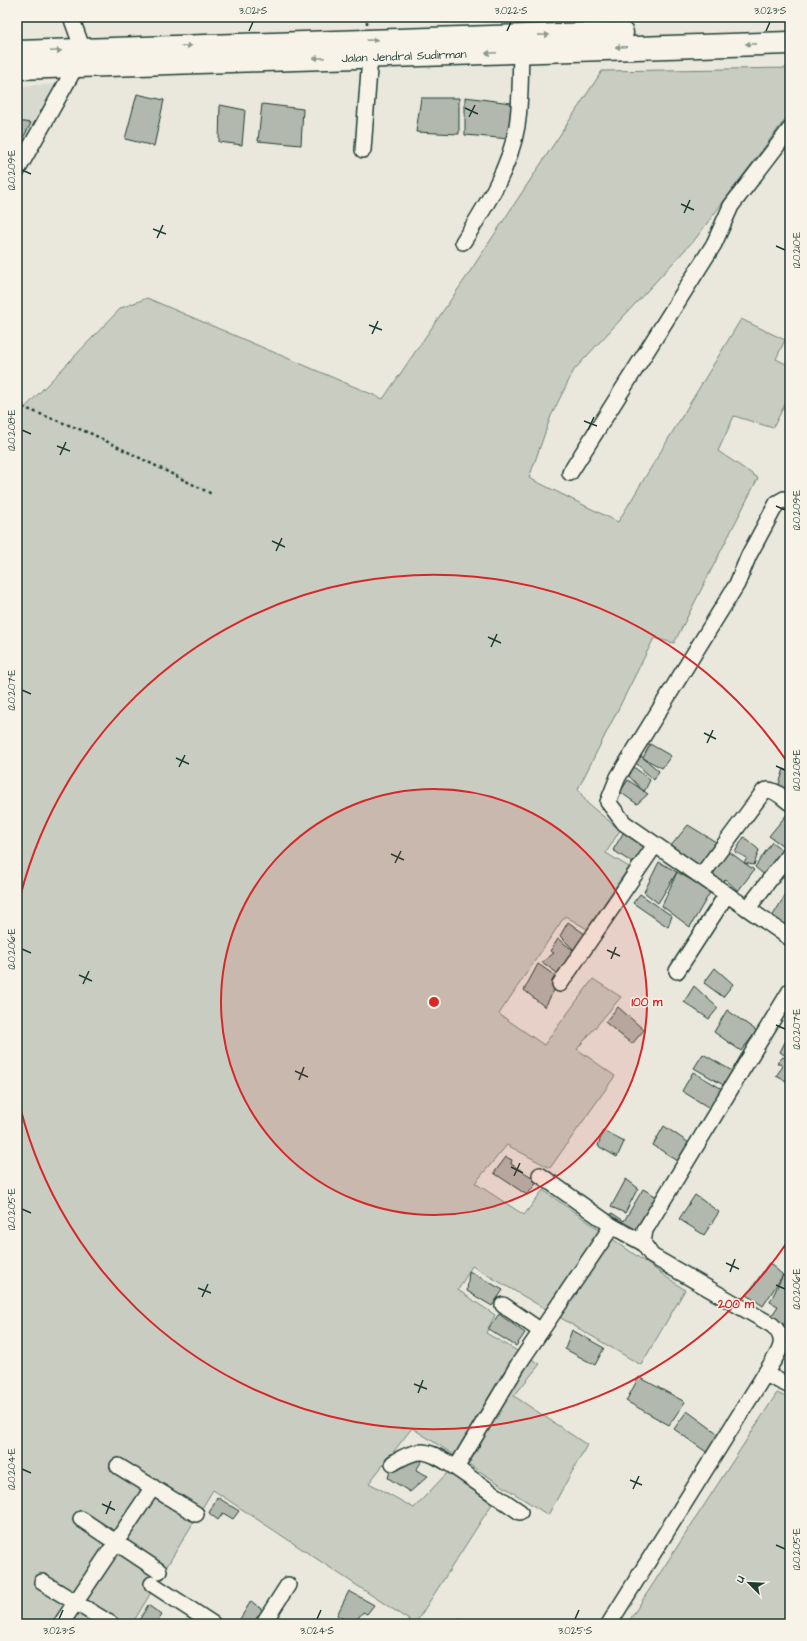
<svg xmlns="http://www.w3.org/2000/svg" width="807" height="1641" font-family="'Architects Daughter',sans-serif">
<rect width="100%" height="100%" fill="#eae8dd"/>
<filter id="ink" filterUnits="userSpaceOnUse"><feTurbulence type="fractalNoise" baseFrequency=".025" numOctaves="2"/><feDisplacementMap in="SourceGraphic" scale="8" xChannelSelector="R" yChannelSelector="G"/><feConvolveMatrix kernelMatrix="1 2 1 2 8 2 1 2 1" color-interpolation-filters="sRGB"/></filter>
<g filter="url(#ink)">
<path fill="#d9dacf" d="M 58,84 L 17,159 L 17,86 Z"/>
<path fill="#c8ccc1" stroke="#74847a" d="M 790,68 L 790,113 L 696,238 L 574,370 L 551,416 L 529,478 L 618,522 L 741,319 L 785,340 L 776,359 L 790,366 L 790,394 L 773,428 L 734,416 L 718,451 L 758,478 L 674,643 L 654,638 L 578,789 L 587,803 L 620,830 L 606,853 L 629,867 L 587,929 L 565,916 L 499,1014 L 544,1045 L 593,979 L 621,997 L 577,1049 L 615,1076 L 550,1168 L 507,1145 L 475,1183 L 524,1215 L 543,1190 L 685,1290 L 641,1365 L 472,1266 L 458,1290 L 495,1315 L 486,1333 L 540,1364 L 514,1396 L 587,1445 L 548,1515 L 412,1428 L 369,1483 L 414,1508 L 448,1472 L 492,1504 L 415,1624 L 213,1490 L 132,1624 L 17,1624 L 17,416 L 121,308 L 147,298 L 383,399 L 467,276 L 602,71 Z
M 777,1393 L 790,1399 L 790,1624 L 627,1624 Z"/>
<path fill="#b2b8ae" stroke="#1f3d34" d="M 256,17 L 302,17 L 302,18 L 256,18 Z
M 137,94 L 164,100 L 154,146 L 125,139 Z
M 465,97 L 511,103 L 510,139 L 465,135 Z
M 421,98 L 459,98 L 459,134 L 416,132 Z
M 262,104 L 303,109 L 301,145 L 258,141 Z
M 220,105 L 245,110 L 242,145 L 219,142 Z
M 17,121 L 31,123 L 21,142 L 17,141 Z
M 650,744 L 671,756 L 662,768 L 643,758 Z
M 641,756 L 659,771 L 654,780 L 636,763 Z
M 634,767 L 650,780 L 644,792 L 629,776 Z
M 784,769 L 790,773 L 790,794 L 779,784 Z
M 628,780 L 648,794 L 637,804 L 620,792 Z
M 788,813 L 790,814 L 789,850 L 769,836 Z
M 688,825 L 716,842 L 698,866 L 670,847 Z
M 625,830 L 646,846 L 634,864 L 613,850 Z
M 744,837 L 759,850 L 754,865 L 744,863 L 747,858 L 735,852 Z
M 772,842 L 786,853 L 768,878 L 755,867 Z
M 727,850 L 754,870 L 738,891 L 725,879 L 720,885 L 710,877 Z
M 659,862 L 677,872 L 658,903 L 644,892 Z
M 677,872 L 711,891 L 690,927 L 662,906 Z
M 790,887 L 790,930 L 772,917 Z
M 640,894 L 672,916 L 668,927 L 633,903 Z
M 568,922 L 589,937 L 577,953 L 560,936 Z
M 558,939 L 577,953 L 561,976 L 542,962 L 554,953 L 550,951 Z
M 538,964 L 560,979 L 545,1007 L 524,990 Z
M 715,968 L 733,984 L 723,997 L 704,983 Z
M 694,986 L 718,1008 L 709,1019 L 684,1002 Z
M 618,1007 L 644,1030 L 632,1044 L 605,1022 Z
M 727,1010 L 757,1031 L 741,1051 L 714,1032 Z
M 785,1042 L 790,1045 L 790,1059 L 780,1052 Z
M 703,1054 L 734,1072 L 725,1086 L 694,1068 Z
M 783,1057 L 790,1062 L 790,1083 L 776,1076 L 783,1066 L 777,1063 Z
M 693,1072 L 724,1090 L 711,1109 L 682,1091 Z
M 664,1126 L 692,1145 L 681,1163 L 653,1145 Z
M 603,1130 L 624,1142 L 617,1157 L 598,1146 Z
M 506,1157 L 512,1160 L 511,1164 L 538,1181 L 527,1195 L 494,1173 Z
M 626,1179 L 638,1188 L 625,1213 L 611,1207 Z
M 643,1189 L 659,1198 L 638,1235 L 608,1219 L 612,1213 L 624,1221 Z
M 695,1195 L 719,1212 L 704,1235 L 679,1219 Z
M 769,1263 L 783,1275 L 763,1306 L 747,1295 Z
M 469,1271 L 503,1290 L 492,1306 L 467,1291 Z
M 783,1275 L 790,1279 L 790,1316 L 783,1325 L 771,1317 L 778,1306 L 770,1302 Z
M 499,1314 L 525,1333 L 516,1346 L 488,1329 Z
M 572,1330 L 604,1348 L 595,1365 L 565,1349 Z
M 639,1377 L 685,1402 L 669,1425 L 626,1401 Z
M 687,1411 L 720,1435 L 709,1454 L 674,1429 Z
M 412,1456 L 422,1461 L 416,1470 L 428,1476 L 410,1492 L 388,1478 L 391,1468 Z
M 217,1497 L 239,1511 L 233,1519 L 223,1513 L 218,1520 L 209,1513 Z
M 349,1591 L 374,1605 L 367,1614 L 363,1612 L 358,1618 L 363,1621 L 358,1624 L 352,1624 L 337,1615 Z
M 251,1601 L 265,1612 L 257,1624 L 237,1624 Z
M 148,1605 L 162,1615 L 156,1624 L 137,1624 Z
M 331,1618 L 344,1624 L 328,1624 Z"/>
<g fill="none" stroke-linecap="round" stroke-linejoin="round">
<g stroke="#1f3d34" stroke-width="18">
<path id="street" d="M 71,17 L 83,50
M 363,150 L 370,57
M 17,171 L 76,66
M 463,242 C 486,206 510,168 517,126 C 521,101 520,77 521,53
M 570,473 L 714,244 L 731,206 L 790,129
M 790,502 L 784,499 L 777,503 L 749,555 L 737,584 L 618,777 L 608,802 L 624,823 L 790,938
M 701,876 L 764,791 C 773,787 783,798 790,803
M 748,908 L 790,853
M 677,971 L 727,894
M 560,984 L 655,845
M 540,1175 L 612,1226 L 643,1243
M 503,1305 L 541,1331
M 765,1374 L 790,1386
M 393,1463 C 422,1445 429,1451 456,1468
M 118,1466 L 196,1514
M 520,1512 L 456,1468 L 518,1365 L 612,1226
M 81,1519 L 159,1571
M 42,1582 L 111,1624
M 152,1584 L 213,1624
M 61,1624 L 153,1487
M 263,1624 L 288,1585
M 609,1624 L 765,1374 C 775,1356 792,1342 772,1325 L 652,1256 L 643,1243 L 645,1230 L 790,991"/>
</g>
<g stroke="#1f3d34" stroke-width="25">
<path id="highway" d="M 17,52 L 622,33
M 17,68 L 790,43"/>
</g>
<path stroke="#1f3d34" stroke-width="2.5" stroke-dasharray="3 3" stroke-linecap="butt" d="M 367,24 L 367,17
M 17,405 L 92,434 L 212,494
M 459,1620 L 489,1624"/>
<use href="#street" stroke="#f7f3e8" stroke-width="15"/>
<use href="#highway" stroke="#f7f3e8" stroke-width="22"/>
</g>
<defs><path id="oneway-solid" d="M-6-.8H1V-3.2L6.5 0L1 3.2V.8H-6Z"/></defs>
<g fill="#8b988e">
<use href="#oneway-solid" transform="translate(544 35) rotate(-1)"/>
<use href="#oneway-solid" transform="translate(372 40) rotate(-2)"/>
<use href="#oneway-solid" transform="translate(751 44) rotate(179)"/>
<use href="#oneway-solid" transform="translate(186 46) rotate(-2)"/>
<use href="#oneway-solid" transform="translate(621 47) rotate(178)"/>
<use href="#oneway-solid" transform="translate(56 51) rotate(-2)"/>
<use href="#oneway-solid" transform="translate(491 53) rotate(178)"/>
<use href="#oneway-solid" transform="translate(319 58) rotate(178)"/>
</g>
</g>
<path fill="none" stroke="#1f3d34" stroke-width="1.5" d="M 249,31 L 253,22M 507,31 L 511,22M 766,31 L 770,22M 465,108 L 478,114M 469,117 L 475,105M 22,170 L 31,174M 681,204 L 694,210M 684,213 L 690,200M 153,229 L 166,234M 157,238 L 163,225M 776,246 L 785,250M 369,325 L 382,330M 372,334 L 378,321M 584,421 L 597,426M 22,430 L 31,434M 588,430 L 594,417M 57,446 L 70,451M 60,455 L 66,442M 776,506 L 785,510M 272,541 L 285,547M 276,551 L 282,538M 488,637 L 501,643M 491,647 L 497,634M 22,690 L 31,694M 704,733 L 716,739M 707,743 L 713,730M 176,758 L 189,764M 776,766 L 785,770M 179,767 L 185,755M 391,854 L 404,860M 395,863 L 401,851M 22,949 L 31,953M 607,950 L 620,956M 611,959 L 616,947M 79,975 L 92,981M 83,984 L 89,971M 776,1025 L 785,1029M 295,1071 L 308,1077M 299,1080 L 304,1067M 511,1167 L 523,1173M 514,1176 L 520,1163M 22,1209 L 31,1213M 726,1263 L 739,1269M 730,1272 L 735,1259M 776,1285 L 785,1289M 198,1288 L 211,1293M 202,1297 L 208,1284M 414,1384 L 427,1389M 418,1393 L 423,1380M 22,1469 L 31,1473M 630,1480 L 642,1485M 633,1489 L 639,1476M 102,1504 L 115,1510M 106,1514 L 111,1501M 776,1545 L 785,1549M 59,1619 L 63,1610M 317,1619 L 321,1610M 575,1619 L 579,1610"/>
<circle cx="434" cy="1002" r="213" fill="#d62828" fill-opacity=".12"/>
<g fill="none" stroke="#d62828" stroke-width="2">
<circle cx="434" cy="1002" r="213"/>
<path d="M788 1241A427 427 0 0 1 17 1094M17 910A427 427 0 0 1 788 763"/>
</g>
<g text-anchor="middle" stroke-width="3" stroke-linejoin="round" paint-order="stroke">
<g font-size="12" fill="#1f3d34" stroke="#f7f3e8">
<text transform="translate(404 56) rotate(-2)" y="4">Jalan Jendral Sudirman</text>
</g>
</g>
<circle cx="434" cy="1002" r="6" fill="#d62828" stroke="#f7f3e8" stroke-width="2"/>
<g font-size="12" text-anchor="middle" font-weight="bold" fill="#d62828" stroke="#f7f3e8" stroke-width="3" stroke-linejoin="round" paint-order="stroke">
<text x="647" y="1006">100 m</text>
<text x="736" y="1308">200 m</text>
</g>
<rect width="807" height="1641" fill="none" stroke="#f7f3e8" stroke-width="44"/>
<g transform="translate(749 1583) rotate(294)" stroke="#f7f3e8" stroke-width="3" paint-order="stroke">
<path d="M0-3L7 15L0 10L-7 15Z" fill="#1f3d34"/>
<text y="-6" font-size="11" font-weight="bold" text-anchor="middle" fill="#1f3d34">U</text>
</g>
<rect x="22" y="22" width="763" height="1597" fill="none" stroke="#1f3d34" stroke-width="1.5"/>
<g font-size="10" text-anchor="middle" fill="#1f3d34">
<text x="253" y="14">3.021°S</text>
<text x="511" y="14">3.022°S</text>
<text x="770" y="14">3.023°S</text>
<text transform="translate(11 170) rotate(-90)" y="4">120.209°E</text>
<text transform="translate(796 250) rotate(-90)" y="4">120.210°E</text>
<text transform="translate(11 430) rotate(-90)" y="4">120.208°E</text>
<text transform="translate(796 510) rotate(-90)" y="4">120.209°E</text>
<text transform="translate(11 690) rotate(-90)" y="4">120.207°E</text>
<text transform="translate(796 770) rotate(-90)" y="4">120.208°E</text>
<text transform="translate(11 949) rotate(-90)" y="4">120.206°E</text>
<text transform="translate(796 1029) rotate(-90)" y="4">120.207°E</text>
<text transform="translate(11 1209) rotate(-90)" y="4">120.205°E</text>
<text transform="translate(796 1289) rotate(-90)" y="4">120.206°E</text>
<text transform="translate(11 1469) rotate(-90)" y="4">120.204°E</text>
<text transform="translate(796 1549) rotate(-90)" y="4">120.205°E</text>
<text x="59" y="1634">3.023°S</text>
<text x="317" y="1634">3.024°S</text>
<text x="575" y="1634">3.025°S</text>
</g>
</svg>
